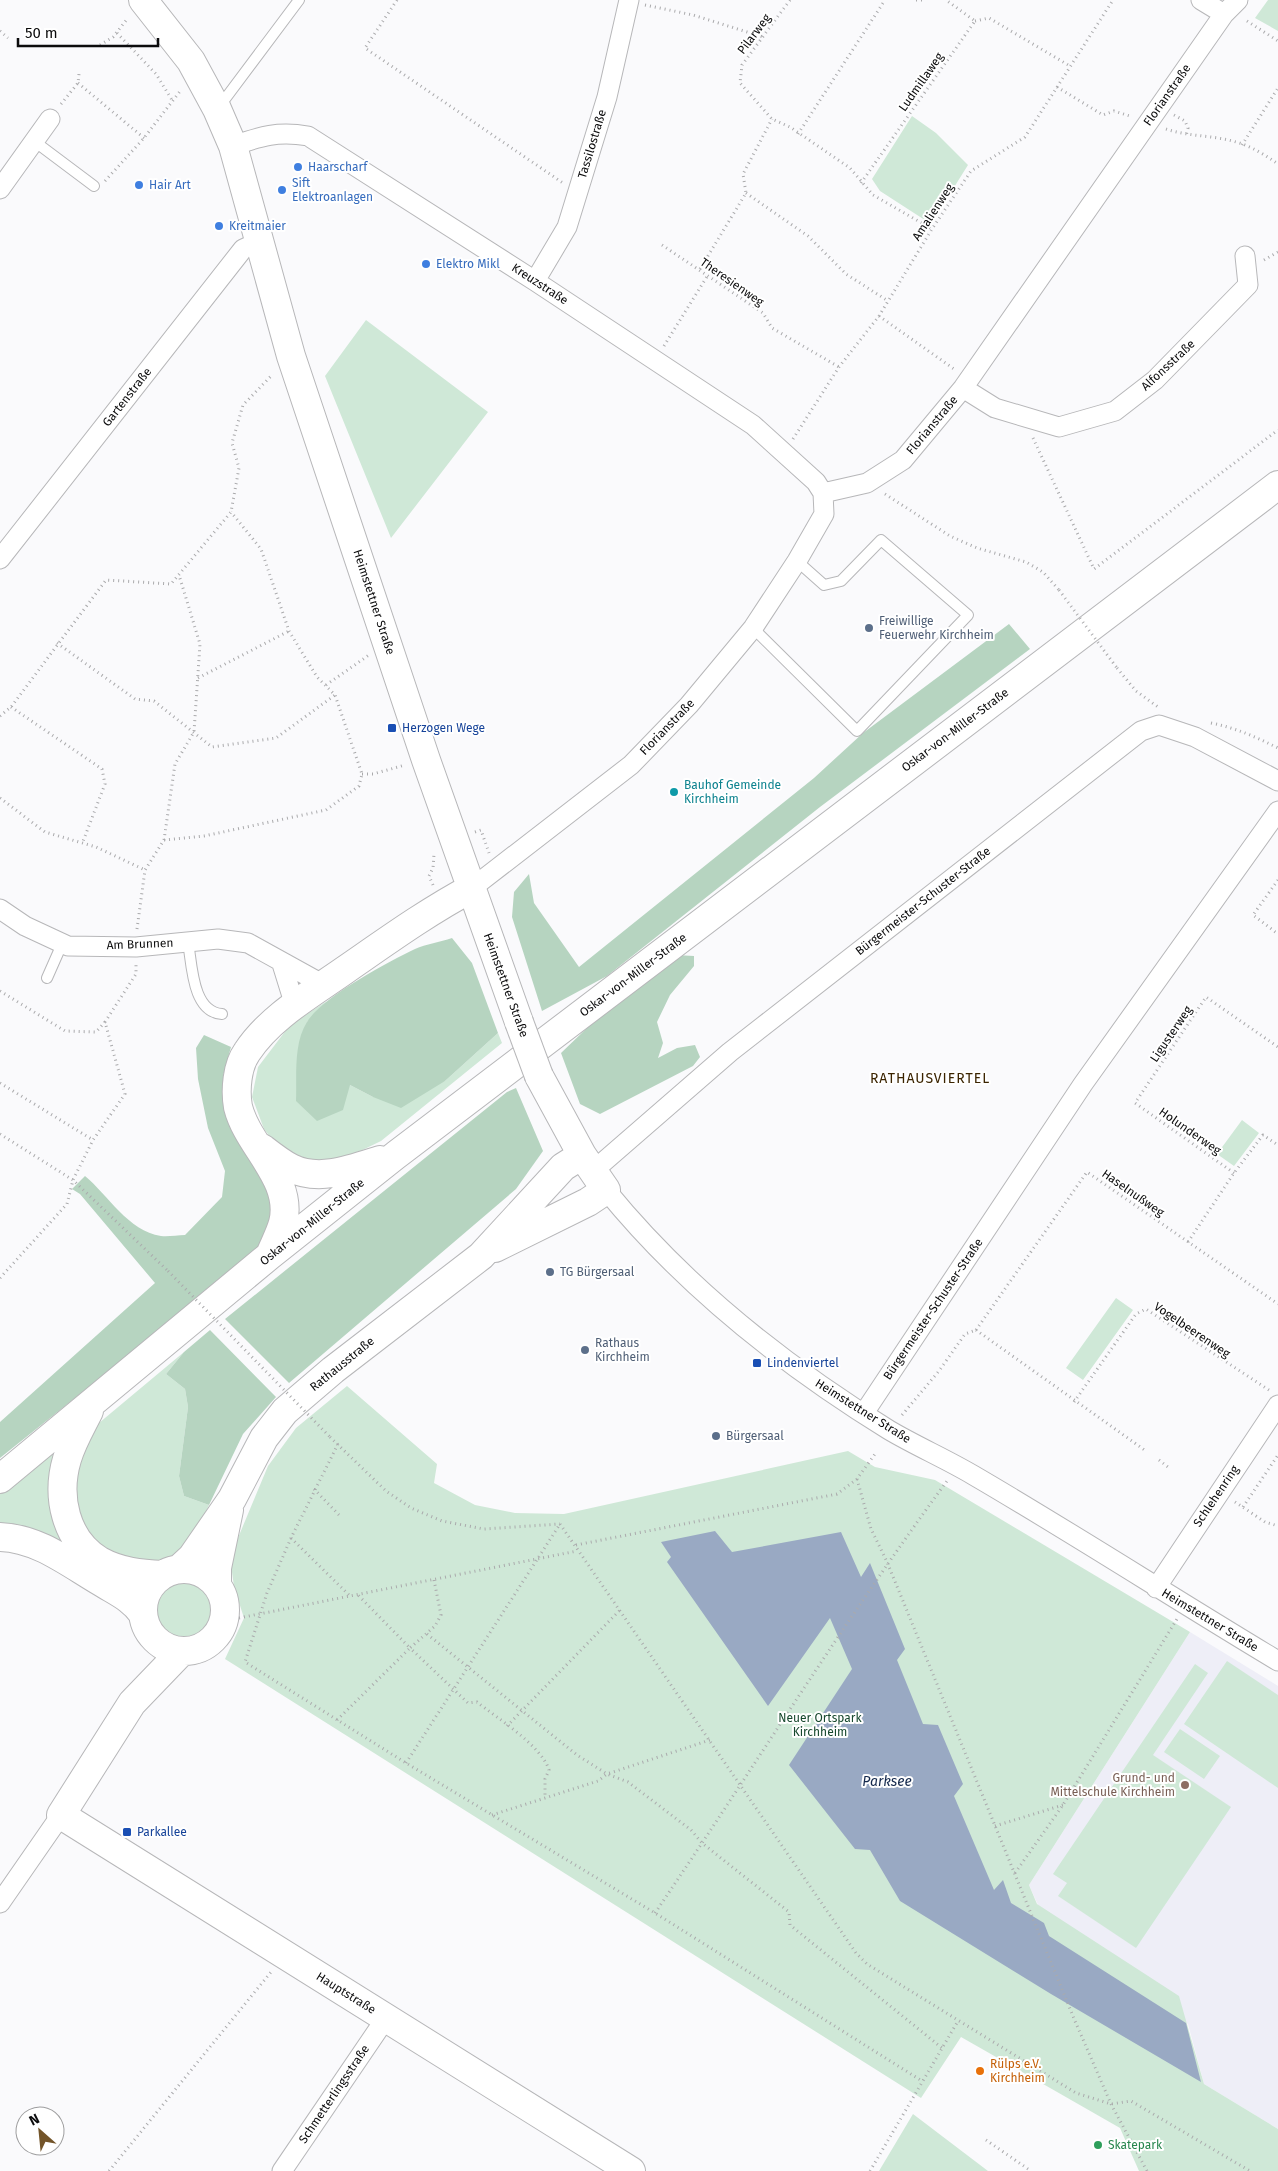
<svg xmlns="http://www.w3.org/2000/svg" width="1278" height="2171" font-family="'Fira Sans',sans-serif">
<rect width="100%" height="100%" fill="#fafafc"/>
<path fill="#eeeef7" d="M 1190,1632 L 1278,1686 L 1278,2129 L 1204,2084 L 1188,2024 L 1038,1905 L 1029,1885 Z"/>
<path fill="#cfe8d7" d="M 1268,0 L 1278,0 L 1278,31 L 1255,18 Z
M 912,116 L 936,133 L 968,165 L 931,224 L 880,191 L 872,179 Z
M 366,320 L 488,412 L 391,538 L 325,376 Z
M 327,1001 L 307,1022 L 350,1085 L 373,1097 L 445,1081 L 498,1033 L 502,1043 L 381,1141 L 346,1158 L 311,1163 L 283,1154 L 264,1129 L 252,1097 L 258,1067 L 290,1025 Z
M 1242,1120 L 1259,1133 L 1234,1166 L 1217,1154 Z
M 1116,1298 L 1133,1310 L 1083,1380 L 1066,1368 Z
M 184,1352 L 166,1374 L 185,1389 L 188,1407 L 179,1476 L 184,1496 L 209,1505 L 196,1533 L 177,1555 L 142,1567 L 102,1553 L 75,1514 L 74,1467 L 86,1438 L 99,1423 Z
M 347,1386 L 437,1464 L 434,1483 L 475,1505 L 515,1513 L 564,1514 L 848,1451 L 875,1467 L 935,1480 L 1190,1632 L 1029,1885 L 1037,1904 L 1179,1996 L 1204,2084 L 1278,2129 L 1278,2171 L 1139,2171 L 1120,2128 L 961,2037 L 921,2098 L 225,1659 L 244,1618 L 234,1587 L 230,1557 L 268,1466 L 296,1428 Z
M 64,1439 L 62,1540 L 60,1542 L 0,1527 L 0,1492 Z
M155 1607a30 30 0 1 1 60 0a30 30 0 1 1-60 0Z
M 1227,1661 L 1278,1695 L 1278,1788 L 1184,1724 Z
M 1195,1664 L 1208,1673 L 1153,1755 L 1231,1807 L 1136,1948 L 1058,1896 L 1067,1883 L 1053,1874 Z
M 1180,1729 L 1220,1756 L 1204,1779 L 1164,1752 Z
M 913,2114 L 988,2171 L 879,2171 Z"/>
<path fill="#b6d4c0" d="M 1009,624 L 1030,649 L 820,807 L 607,976 L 542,1011 L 512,917 L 514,892 L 529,874 L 534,903 L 579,967 L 814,778 L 863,733 Z
M 452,938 L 472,963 L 498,1033 L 445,1081 L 401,1108 L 373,1097 L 350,1085 L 343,1110 L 317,1121 L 296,1101 C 297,1077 293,1044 307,1022 C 322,997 388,962 415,949 C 426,944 440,942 452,938 Z
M 676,955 L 694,956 L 694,966 L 670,995 L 657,1022 L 663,1043 L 658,1058 L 677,1048 L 695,1045 L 700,1057 L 693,1066 L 600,1114 L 580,1104 L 561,1053 L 587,1028 Z
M 204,1035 L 231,1047 L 223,1076 L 226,1113 L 279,1196 L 266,1245 L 0,1458 L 0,1422 L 155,1283 L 80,1194 L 72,1189 L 85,1176 C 108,1195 128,1231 161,1236 C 168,1237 177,1235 185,1235 L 222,1197 L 225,1171 L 208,1128 L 198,1079 L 196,1048 Z
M 516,1088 L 543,1151 L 516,1189 L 289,1383 L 225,1319 L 507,1092 Z
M 210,1330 L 276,1397 L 243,1434 L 209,1505 L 184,1496 L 179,1476 L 188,1407 L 185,1389 L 166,1374 L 184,1352 Z"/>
<path fill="#99a9c3" d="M 715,1531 L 732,1552 L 841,1532 L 861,1577 L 870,1563 L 905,1649 L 897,1660 L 923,1724 L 938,1725 L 963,1784 L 954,1796 L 994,1890 L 1003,1880 L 1011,1903 L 1044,1923 L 1049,1936 L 1186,2023 L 1201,2082 L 1051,1994 L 900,1901 L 870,1850 L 855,1849 L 789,1765 L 852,1669 L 830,1618 L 768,1706 L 667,1562 L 671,1557 L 661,1542 Z"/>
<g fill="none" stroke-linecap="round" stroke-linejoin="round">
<g stroke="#b7b7b9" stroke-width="12">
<path id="lane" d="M 219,107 L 299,0
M 34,141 L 94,186
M 753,628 L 857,731 L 968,615 L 881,540 L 841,581 L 824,585 L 797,561
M 188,942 C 192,964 192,1012 222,1014
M 47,978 L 62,944"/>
</g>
<g stroke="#b7b7b9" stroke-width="21">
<path id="street" d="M 1201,0 L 1224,14
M 233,146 C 261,136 278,131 308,136 L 535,281 L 753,425 L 816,482 L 823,493
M 0,189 L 50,119
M 535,281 L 567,227 L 607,97 L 629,0
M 963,388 L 995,408 L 1059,427 L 1115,411 L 1155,380 L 1248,285 L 1245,256
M 0,559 L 243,249 L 260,241
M 472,888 L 631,765 L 689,705 L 753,628 L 797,561 L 824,514 L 823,493 L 867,483 L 903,460 L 963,388 L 1224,14 L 1238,0
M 0,909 L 25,926 L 68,946 L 136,947 L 218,939 L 248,943 L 324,985
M 282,964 L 295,1006
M 593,1171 L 730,1052 L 1141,731 L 1159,725 L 1195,737 L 1278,781
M 606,1190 C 685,1287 782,1364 889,1430 C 916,1446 946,1459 973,1475 C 1076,1535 1176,1600 1278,1661
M 864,1413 L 1083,1084 L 1278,811
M 1156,1588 L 1278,1405
M 0,1903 L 61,1815
M 282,2171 L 386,2018"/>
</g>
<g stroke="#b7b7b9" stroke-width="30">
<path id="secondary" d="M 143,0 L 191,61 L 217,109 L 233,146 L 291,356 L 426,760 L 519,1022
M 262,1148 C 271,1155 281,1163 291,1168 C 319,1182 352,1169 380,1160
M 495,1248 L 588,1202 L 606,1190 L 582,1155 L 539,1076
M 270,1255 C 274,1245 280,1234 283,1223 C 294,1179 248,1147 238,1107 C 235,1090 237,1066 247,1052 C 270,1017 311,994 345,970 C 387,941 427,912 472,888
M 89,1411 C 81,1427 72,1442 67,1459 C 56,1496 65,1540 100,1561 C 120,1572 141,1574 163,1575
M 0,1479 L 269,1256 L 396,1155 L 1278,485
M 0,1537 C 38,1538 70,1564 101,1582 C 117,1592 132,1598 143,1614
M143 1610a41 41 0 1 1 82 0a41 41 0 1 1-82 0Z
M 179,1569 L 192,1557 L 232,1499 L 264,1438 L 285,1411 L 333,1370 L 481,1256 L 563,1167 L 582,1155
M 217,1585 L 217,1568 L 229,1510
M 182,1651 L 132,1703 L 61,1815 L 631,2171"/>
</g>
<path stroke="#aaaaac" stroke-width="3" stroke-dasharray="1 4" stroke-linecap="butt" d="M 397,0 L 365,48 L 563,183
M 790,0 L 742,65 L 740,83 L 772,119 L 790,127 L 850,168 L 873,195 L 932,229
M 916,0 L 925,0
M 645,5 L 693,15 L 763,37
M 975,21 L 989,18 L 1070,66
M 1247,21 L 1278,41
M 0,31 L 8,38
M 117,33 L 156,74 L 172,100
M 100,45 L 113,37 L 128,18
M 78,83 L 144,138
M 1057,87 L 1103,115 L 1114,111 L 1130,116
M 61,104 L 78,83 L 79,74
M 1174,115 L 1185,121 L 1188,128 L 1186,136
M 1166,129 C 1190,137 1213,135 1236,142 C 1251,146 1265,155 1278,164
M 798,134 L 885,0
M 1242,145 L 1278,88
M 105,181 L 144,138 L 181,90
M 861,183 L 975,21 L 946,0
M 746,193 L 808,236 L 846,274 L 888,301
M 662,245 L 763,313 L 772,328 L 839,367
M 1264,260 L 1278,252
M 700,269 L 746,193 L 743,174 L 772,119
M 879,316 L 954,369
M 664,346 L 708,275
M 1033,438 L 1094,569 L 1278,430
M 793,439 L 839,367 L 879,316 L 932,229 L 971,171 L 1025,137 L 1113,0
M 885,494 L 950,536 L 977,548 L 1026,562 L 1043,572 L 1059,590
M 57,643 L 135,699 L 154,701 L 212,747 L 276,738 L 335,695
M 1117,668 L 1136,691 L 1158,707
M 198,678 L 289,631
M 326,685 L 369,655
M 11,707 L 102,769 L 105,784 L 82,844
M 0,716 L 11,707 L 106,580 L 171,584 L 231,512 L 239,468 L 232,443 L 243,405 L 273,374
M 1211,723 C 1236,728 1256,737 1278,748
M 362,774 L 373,774 L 405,765
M 0,798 L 45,832 L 96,847 L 145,870
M 475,832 L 481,830 L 489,853
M 164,840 L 204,836 L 326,810 L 359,786 L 362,774 L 335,695 L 317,677 L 289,631 L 261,549 L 231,512
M 1278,880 L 1253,915 L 1278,934
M 433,885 L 429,876 L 433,868 L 434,854
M 137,929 L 145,870 L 164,840 L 175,764 L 194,732 L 200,644 L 179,575
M 0,991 L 65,1031 L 96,1032 L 105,1022
M 0,1083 L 93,1140
M 0,1134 L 73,1180 L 168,1271
M 1234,1173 L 1135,1103 L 1206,997 L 1278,1047
M 1188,1242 L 1234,1173 L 1263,1135 L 1278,1145
M 0,1278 L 67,1204 L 73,1180 L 93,1140 L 125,1094 L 105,1022 L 136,974 L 136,965
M 976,1330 L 1087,1172 L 1278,1304
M 976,1330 L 1146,1451
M 1074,1402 L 1136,1314 L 1146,1309 L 1269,1390
M 902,1415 L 939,1371 L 965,1334 L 976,1330
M 330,1437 L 386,1491 L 411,1508 L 442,1521 L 484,1529 L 560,1524
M 338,1444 L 291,1538 L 267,1593 L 245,1662 L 406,1763 L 655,1913 L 922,2081
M 1159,1460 L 1168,1467
M 857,1479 L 871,1529 L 887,1562 L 1075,2021 L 1111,2104 L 1147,2171
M 314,1489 L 341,1517
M 1235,1502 L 1265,1522 L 1278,1526
M 1243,1507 L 1278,1455
M 560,1524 L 856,1953 L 867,1964 L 1076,2093 L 1111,2104 L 1131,2101 L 1250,2171
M 291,1538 L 349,1595
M 576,1545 L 837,1494 L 857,1479 L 875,1454
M 434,1580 L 441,1615 L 435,1626 L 410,1648 L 468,1703 L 477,1702 C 497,1718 542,1746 549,1770 L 545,1779 L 545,1798
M 239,1618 L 577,1551
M 427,1634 L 577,1755 L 607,1774 L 628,1782 L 691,1830 L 702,1843 L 789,1912 L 790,1925 L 942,2048
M 337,1720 L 410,1648 L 357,1594
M 507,1726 L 620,1610
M 406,1763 L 560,1524
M 492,1815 L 598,1781 L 607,1774 L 710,1740
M 995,1826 L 1063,1805
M 1015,1873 L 1063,1805 L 1177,1619
M 655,1913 C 753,1769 844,1621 947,1481
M 986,2140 L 1031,2171
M 109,2171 L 271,1972
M 870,2171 L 958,2021"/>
<use href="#lane" stroke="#fff" stroke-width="10"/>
<use href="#street" stroke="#fff" stroke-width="19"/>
<use href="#secondary" stroke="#fff" stroke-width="28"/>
<g stroke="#b7b7b9" stroke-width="30" stroke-linecap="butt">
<path id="secondary-bridge" d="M 519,1022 L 539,1076"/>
</g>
<path stroke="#aaaaac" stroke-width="3" stroke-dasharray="1 4" stroke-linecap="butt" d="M 1059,590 L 1117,668
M 168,1271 L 330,1437"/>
<use href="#secondary-bridge" stroke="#fff" stroke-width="28"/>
</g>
<g fill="#3f7fe0" stroke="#fff" stroke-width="2">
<circle cx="298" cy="167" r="5"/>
<circle cx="139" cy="185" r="5"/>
<circle cx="282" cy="190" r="5"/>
<circle cx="219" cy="226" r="5"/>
<circle cx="426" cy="264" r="5"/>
</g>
<g fill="#5c6f8a" stroke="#fff" stroke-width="2">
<circle cx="869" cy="628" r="5"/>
<circle cx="550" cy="1272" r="5"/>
<circle cx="585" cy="1350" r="5"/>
<circle cx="716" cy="1436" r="5"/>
</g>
<g fill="#1a4fb4" stroke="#fff" stroke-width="2">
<rect x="387" y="723" width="10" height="10" rx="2.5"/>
<rect x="752" y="1358" width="10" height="10" rx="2.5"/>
<rect x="122" y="1827" width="10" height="10" rx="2.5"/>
</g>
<circle fill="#0f9aa8" stroke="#fff" stroke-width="2" cx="674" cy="792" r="5"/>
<circle fill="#8d6e63" stroke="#fff" stroke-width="2" cx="1185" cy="1785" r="5"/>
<circle fill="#e8710a" stroke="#fff" stroke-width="2" cx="980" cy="2071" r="5"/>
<circle fill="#2e9e5b" stroke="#fff" stroke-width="2" cx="1098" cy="2145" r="5"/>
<g text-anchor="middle" stroke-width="4" stroke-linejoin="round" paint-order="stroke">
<g font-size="12" fill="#0b0b0c" stroke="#fff">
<text transform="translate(754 34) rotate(-53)" y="4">Pilarweg</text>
<text transform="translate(921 82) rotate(-55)" y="4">Ludmillaweg</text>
<text transform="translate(1167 95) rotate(-55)" y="4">Florianstraße</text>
<text transform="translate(592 144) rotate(-73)" y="4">Tassilostraße</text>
<text transform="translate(933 212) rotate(-57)" y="4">Amalienweg</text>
<text transform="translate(732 282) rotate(35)" y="4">Theresienweg</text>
<text transform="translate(540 284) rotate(33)" y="4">Kreuzstraße</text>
<text transform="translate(1168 365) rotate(-43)" y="4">Alfonsstraße</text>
<text transform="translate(127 397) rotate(-52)" y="4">Gartenstraße</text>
<text transform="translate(932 425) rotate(-50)" y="4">Florianstraße</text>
<text transform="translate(374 602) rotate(72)" y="4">Heimstettner Straße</text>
<text transform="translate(667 727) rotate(-46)" y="4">Florianstraße</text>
<text transform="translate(955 730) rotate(-37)" y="4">Oskar-von-Miller-Straße</text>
<text transform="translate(923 901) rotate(-38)" y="4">Bürgermeister-Schuster-Straße</text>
<text transform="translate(140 944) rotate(-2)" y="4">Am Brunnen</text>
<text transform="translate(633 975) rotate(-37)" y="4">Oskar-von-Miller-Straße</text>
<text transform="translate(506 985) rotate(70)" y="4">Heimstettner Straße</text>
<text transform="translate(1171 1034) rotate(-56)" y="4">Ligusterweg</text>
<text transform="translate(1190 1131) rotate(35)" y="4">Holunderweg</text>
<text transform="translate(1133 1193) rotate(35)" y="4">Haselnußweg</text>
<text transform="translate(312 1222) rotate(-39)" y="4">Oskar-von-Miller-Straße</text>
<text transform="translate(933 1309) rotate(-56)" y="4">Bürgermeister-Schuster-Straße</text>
<text transform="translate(1192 1330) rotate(34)" y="4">Vogelbeerenweg</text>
<text transform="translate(342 1364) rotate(-39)" y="4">Rathausstraße</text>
<text transform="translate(863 1411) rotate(32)" y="4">Heimstettner Straße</text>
<text transform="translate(1216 1496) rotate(-56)" y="4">Schlehenring</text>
<text transform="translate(1210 1620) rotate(31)" y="4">Heimstettner Straße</text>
<text transform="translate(346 1993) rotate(32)" y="4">Hauptstraße</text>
<text transform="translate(334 2094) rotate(-56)" y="4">Schmetterlingsstraße</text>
</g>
<g font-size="12" fill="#366cbe" stroke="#fff" text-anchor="start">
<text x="308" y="171">Haarscharf</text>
<text x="292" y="187">Sift<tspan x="292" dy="14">Elektroanlagen</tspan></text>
<text x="149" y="189">Hair Art</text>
<text x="229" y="230">Kreitmaier</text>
<text x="436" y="268">Elektro Mikl</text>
</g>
<g font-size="12" fill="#4e5e75" stroke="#fff" text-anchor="start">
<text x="879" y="625">Freiwillige<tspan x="879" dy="14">Feuerwehr Kirchheim</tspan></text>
<text x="560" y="1276">TG Bürgersaal</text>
<text x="595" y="1347">Rathaus<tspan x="595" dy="14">Kirchheim</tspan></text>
<text x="726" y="1440">Bürgersaal</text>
</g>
<g font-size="12" fill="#164399" stroke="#fff" text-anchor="start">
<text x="402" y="732">Herzogen Wege</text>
<text x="767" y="1367">Lindenviertel</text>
<text x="137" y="1836">Parkallee</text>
</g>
<g font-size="12" fill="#0d838f" stroke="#fff" text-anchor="start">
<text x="684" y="789">Bauhof Gemeinde<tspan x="684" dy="14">Kirchheim</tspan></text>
</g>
<g font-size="12" fill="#16482d" stroke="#fff">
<text x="820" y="1722">Neuer Ortspark<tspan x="820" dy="14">Kirchheim</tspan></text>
</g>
<g font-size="12" fill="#785e54" stroke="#fff" text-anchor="end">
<text x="1175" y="1782">Grund- und<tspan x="1175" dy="14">Mittelschule Kirchheim</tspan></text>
</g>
<g font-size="12" fill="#c56008" stroke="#fff" text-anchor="start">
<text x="990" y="2068">Rülps e.V.<tspan x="990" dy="14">Kirchheim</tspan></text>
</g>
<g font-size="12" fill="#27864d" stroke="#fff" text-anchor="start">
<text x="1108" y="2149">Skatepark</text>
</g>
<g font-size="14" letter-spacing="1" fill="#3b2400" stroke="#fff">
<text x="930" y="1083">RATHAUSVIERTEL</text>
</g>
<g font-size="14" font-style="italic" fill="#13284c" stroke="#fff">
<text x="887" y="1786">Parksee</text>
</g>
</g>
<g transform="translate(40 2131) rotate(333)"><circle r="24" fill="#ffffff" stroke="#9d9d9e"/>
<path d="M0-4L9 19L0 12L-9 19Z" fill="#735429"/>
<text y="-8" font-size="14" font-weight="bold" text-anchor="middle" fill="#0b0b0c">N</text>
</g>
<path d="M18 38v8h140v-8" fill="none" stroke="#0b0b0c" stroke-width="2.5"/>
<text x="25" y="38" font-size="15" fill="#0b0b0c" stroke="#ffffff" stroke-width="4" paint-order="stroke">50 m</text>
</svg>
